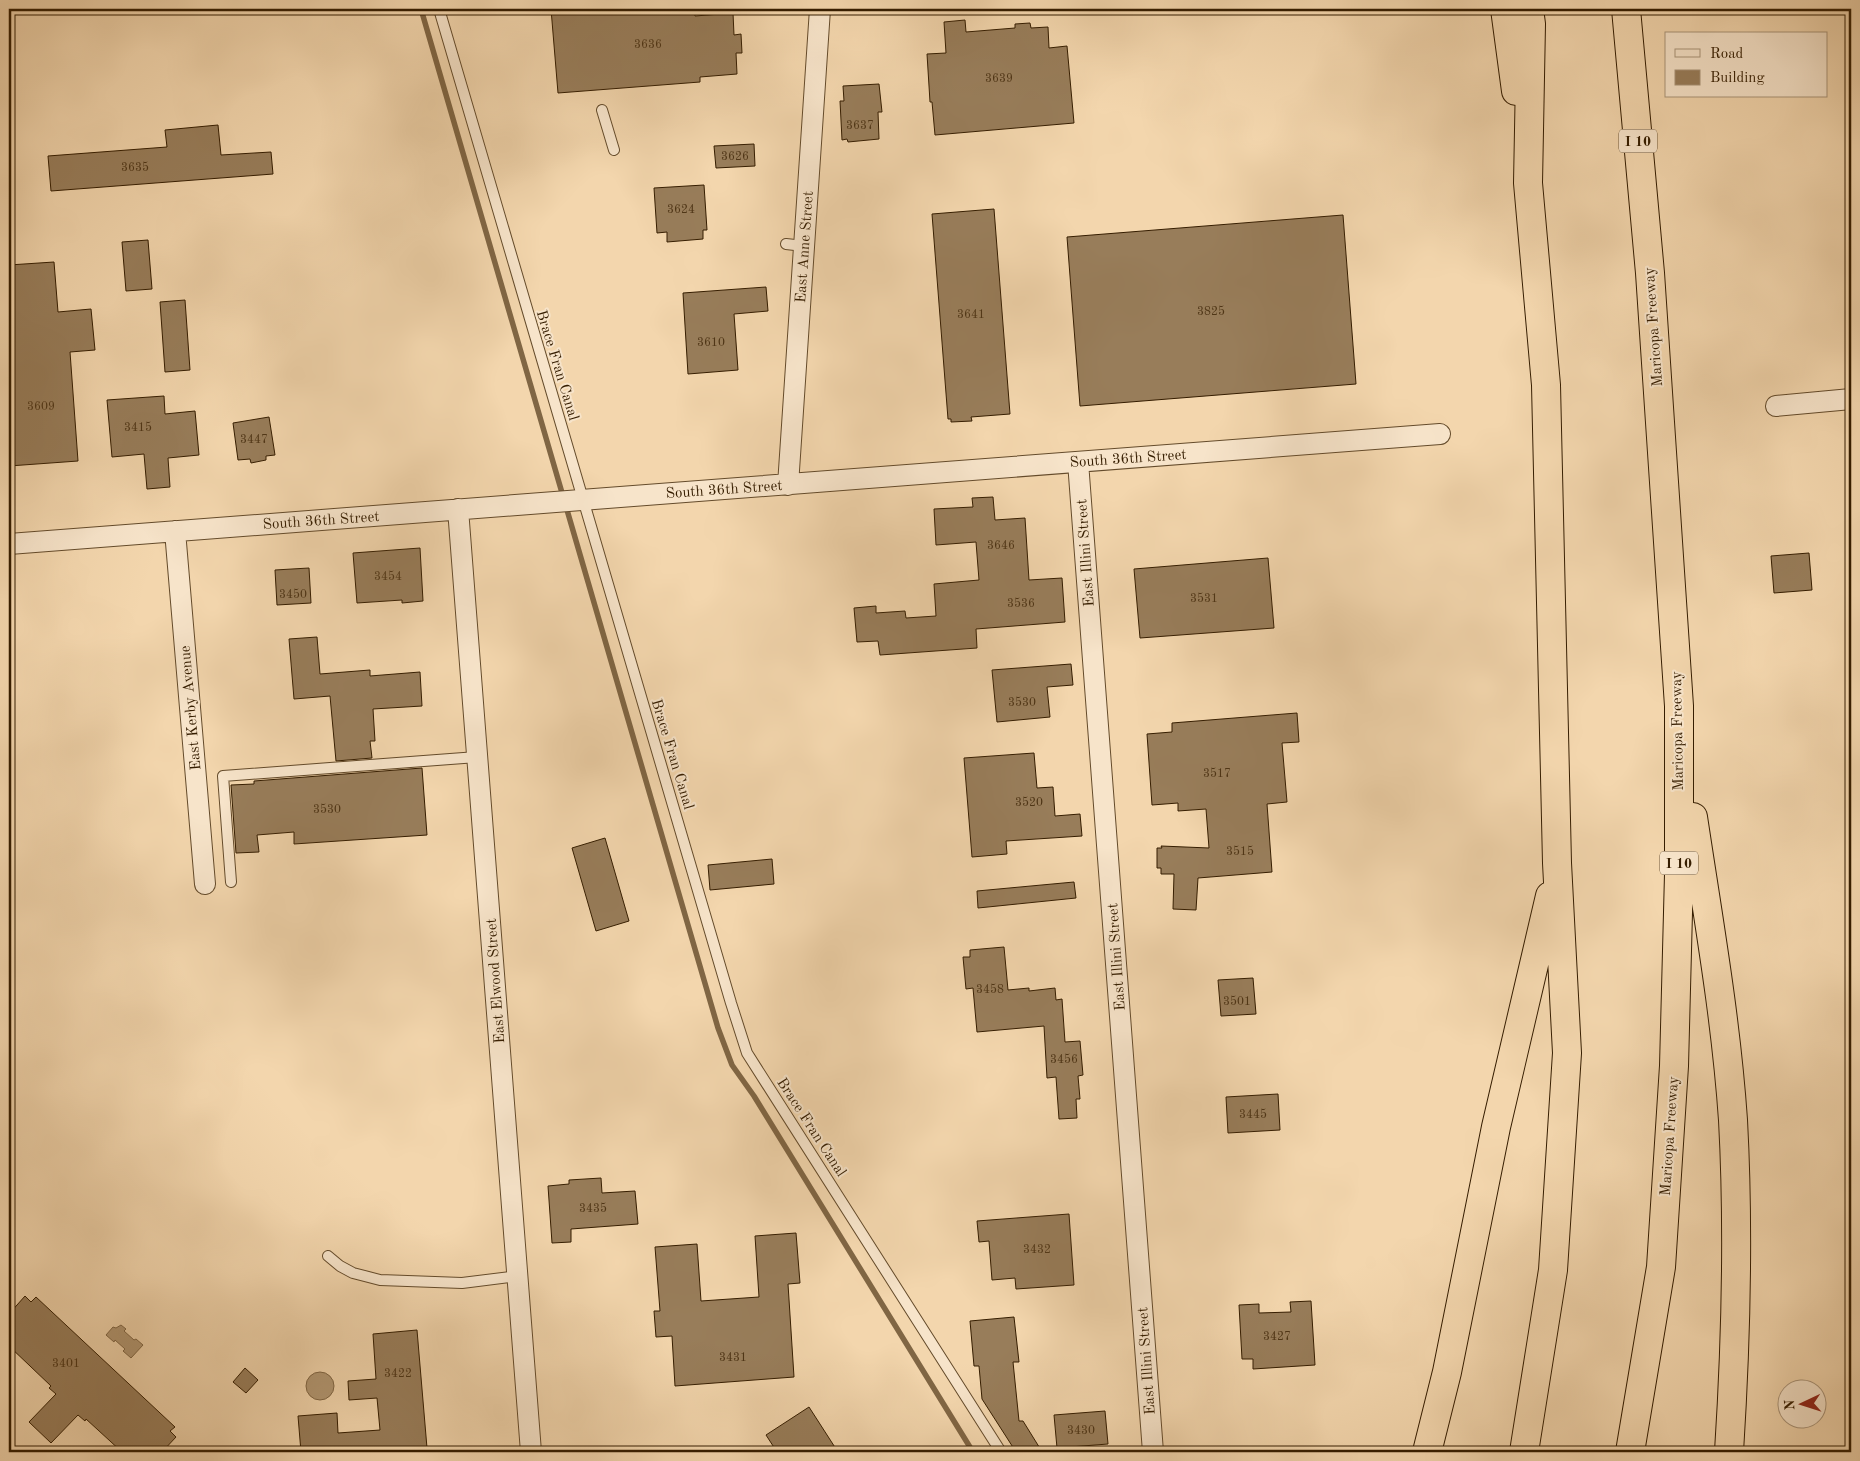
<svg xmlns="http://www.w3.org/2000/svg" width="1860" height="1461" font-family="'Old Standard TT',serif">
<rect width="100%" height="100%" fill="#f3d6ad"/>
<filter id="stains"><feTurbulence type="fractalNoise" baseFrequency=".004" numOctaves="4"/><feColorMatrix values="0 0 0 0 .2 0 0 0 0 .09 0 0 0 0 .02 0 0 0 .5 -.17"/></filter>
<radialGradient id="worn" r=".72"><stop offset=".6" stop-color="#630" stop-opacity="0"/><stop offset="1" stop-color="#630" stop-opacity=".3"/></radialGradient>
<path fill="#b29772" stroke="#806644" d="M 121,1325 L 126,1329 L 124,1331 L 134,1340 L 136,1339 L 143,1345 L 131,1358 L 123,1351 L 125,1349 L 115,1340 L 114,1342 L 106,1335 L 113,1327 L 116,1328 Z
M306 1386a14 14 0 1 1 28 0a14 14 0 1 1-28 0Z"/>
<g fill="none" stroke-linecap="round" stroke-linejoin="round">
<path stroke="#806644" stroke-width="5.5" d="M 421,9 L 718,1028 L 732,1065 L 754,1096 L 973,1452"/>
</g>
<path fill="#987d5a" stroke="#351d00" d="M 551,9 L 694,9 L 695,16 L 733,13 L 734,35 L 741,34 L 742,53 L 736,53 L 737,74 L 700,77 L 700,82 L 558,93 Z
M 965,20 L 966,32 L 1015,28 L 1015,24 L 1030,23 L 1031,28 L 1048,27 L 1049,48 L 1067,46 L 1074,123 L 935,135 L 932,102 L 930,102 L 927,54 L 946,53 L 944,22 Z
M 879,84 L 882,112 L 878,112 L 879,139 L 848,142 L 847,139 L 842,140 L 840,101 L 844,101 L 843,86 Z
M 218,125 L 221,155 L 271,152 L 273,174 L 51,191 L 48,156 L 167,147 L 165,130 Z
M 754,144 L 755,166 L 716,168 L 714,146 Z
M 704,185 L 707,230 L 703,230 L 703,239 L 667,242 L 667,232 L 657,233 L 654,188 Z
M 994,209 L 1010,414 L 971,417 L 972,421 L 951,422 L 951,419 L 948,419 L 932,214 Z
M 1343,215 L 1356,384 L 1080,406 L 1067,237 Z
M 148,240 L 152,289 L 126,291 L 122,242 Z
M 54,262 L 58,312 L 91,309 L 95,350 L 70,352 L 78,461 L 9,466 L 9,265 Z
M 766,287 L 768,311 L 734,314 L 738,370 L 688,374 L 683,293 Z
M 185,300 L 190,370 L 165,372 L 160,302 Z
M 164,396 L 165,414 L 195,411 L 199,455 L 168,458 L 170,487 L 147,489 L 144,454 L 112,457 L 107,400 Z
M 269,417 L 275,455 L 266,456 L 266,460 L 251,463 L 250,459 L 238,460 L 233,423 Z
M 993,497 L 995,520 L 1025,518 L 1029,580 L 1062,578 L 1065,622 L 976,629 L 977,648 L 880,655 L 878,641 L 857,642 L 854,608 L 876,606 L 876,613 L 905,611 L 906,618 L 936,616 L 934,584 L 979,580 L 976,542 L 936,545 L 934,509 L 973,507 L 972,498 Z
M 420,548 L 423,601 L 402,603 L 402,600 L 357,603 L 353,553 Z
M 1809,553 L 1812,590 L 1774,593 L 1771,556 Z
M 1268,558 L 1274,628 L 1140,638 L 1134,569 Z
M 309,568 L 311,603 L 277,605 L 275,570 Z
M 317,637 L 320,674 L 370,670 L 370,676 L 420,672 L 422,706 L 373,709 L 375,741 L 370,741 L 372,758 L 336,761 L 330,696 L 294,699 L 289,639 Z
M 1071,664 L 1073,685 L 1047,687 L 1050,717 L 997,722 L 992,670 Z
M 1297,713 L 1299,742 L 1282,743 L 1287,802 L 1267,804 L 1272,872 L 1198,878 L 1196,910 L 1173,909 L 1174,874 L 1161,874 L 1161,868 L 1157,868 L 1157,848 L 1162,848 L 1161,846 L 1209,848 L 1206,809 L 1178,811 L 1178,803 L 1152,805 L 1147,734 L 1172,732 L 1172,723 Z
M 1034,753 L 1037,788 L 1053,787 L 1055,816 L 1080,814 L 1082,836 L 1006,841 L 1007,854 L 972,857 L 964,758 Z
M 422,768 L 427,835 L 294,844 L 294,832 L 257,835 L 259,852 L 236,853 L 231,785 L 254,784 L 254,781 Z
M 605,838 L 629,921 L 596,931 L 572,848 Z
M 772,859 L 774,884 L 710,890 L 708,865 Z
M 1074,882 L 1076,898 L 978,908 L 977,891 Z
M 1004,947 L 1008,990 L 1029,988 L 1029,991 L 1055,988 L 1056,1000 L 1062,999 L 1065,1042 L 1080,1041 L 1083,1075 L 1078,1076 L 1080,1099 L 1076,1099 L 1077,1118 L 1059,1119 L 1056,1077 L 1047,1078 L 1044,1026 L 977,1032 L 973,988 L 966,989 L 963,957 L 970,957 L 970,950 Z
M 1253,978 L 1256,1014 L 1221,1016 L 1218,980 Z
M 1278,1094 L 1280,1130 L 1228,1133 L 1226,1097 Z
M 601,1178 L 602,1193 L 635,1191 L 638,1224 L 571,1229 L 571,1242 L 552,1243 L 548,1186 L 569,1184 L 569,1180 Z
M 1069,1214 L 1074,1285 L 1016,1289 L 1015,1278 L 992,1280 L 989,1241 L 979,1242 L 977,1221 Z
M 796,1233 L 800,1283 L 788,1284 L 794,1377 L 675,1386 L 672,1336 L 656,1337 L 654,1311 L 660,1311 L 655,1247 L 697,1244 L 701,1301 L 759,1297 L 755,1236 Z
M 25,1296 L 31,1302 L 36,1297 L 175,1427 L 170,1431 L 176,1437 L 162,1452 L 122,1452 L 86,1419 L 85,1421 L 78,1415 L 51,1443 L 29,1422 L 56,1394 L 49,1388 L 51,1386 L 9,1346 L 9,1314 Z
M 1311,1301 L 1315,1365 L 1253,1369 L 1253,1359 L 1242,1359 L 1239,1305 L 1259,1304 L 1259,1313 L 1291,1312 L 1290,1302 Z
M 1014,1317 L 1019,1362 L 1013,1362 L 1019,1421 L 1023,1421 L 1041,1450 L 1037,1450 L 1038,1452 L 1016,1452 L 982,1399 L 979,1366 L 974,1366 L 970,1321 Z
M 417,1330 L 427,1448 L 424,1448 L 425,1452 L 301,1452 L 298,1416 L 337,1413 L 338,1433 L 380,1430 L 377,1398 L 349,1400 L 348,1381 L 376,1379 L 373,1334 Z
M 245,1368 L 258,1380 L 246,1393 L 233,1382 Z
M 809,1407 L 838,1452 L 777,1452 L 766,1435 Z
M 1105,1411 L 1108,1444 L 1057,1448 L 1054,1415 Z"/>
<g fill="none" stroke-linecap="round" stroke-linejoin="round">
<g stroke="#644b2b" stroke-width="12">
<path id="service" d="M 439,9 L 731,1003 L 747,1053 L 1001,1452
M 602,110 L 614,150
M 786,244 L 804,246
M 231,882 L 223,776 L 477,757
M 328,1256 L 340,1266 L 353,1273 L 380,1280 L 462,1283 L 518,1276"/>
</g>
<g stroke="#644b2b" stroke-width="22">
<path id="minor" d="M 1776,406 L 1851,399
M 1078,462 L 1153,1452
M 788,485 L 820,9
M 458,509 L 531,1452
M 175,531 L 205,884
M 9,544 L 1440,434"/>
</g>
<g stroke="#351d00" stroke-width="30">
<path id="motorway" d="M 1505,9 L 1516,91
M 1626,9 L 1650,273 L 1679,706 L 1679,874 L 1674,1066 L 1661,1267 L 1630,1452
M 1693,817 C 1708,917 1726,1018 1733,1120 C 1739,1231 1736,1342 1729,1452
M 1427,1452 L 1447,1372 L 1496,1127 L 1550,896
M 1524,1452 L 1553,1270 L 1567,1053 L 1557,863 L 1546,385 L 1528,183 L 1531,24 L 1529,9"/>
</g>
<use href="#service" stroke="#f7e4ca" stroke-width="10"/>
<use href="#minor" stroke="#f7e4ca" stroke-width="20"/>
<use href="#motorway" stroke="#f3d6ad" stroke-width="28"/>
</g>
<g text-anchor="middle" stroke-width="4" stroke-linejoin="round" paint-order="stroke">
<g font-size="12" fill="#4e3516">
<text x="648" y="48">3636</text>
<text x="999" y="82">3639</text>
<text x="860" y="129">3637</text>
<text x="735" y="160">3626</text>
<text x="135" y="171">3635</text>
<text x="681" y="213">3624</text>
<text x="1211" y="315">3825</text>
<text x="971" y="318">3641</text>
<text x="711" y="346">3610</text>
<text x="41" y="410">3609</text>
<text x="138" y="431">3415</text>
<text x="254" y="443">3447</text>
<text x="1001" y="549">3646</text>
<text x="388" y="580">3454</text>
<text x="293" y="598">3450</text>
<text x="1204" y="602">3531</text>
<text x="1021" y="607">3536</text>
<text x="1022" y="706">3530</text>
<text x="1217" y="777">3517</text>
<text x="1029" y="806">3520</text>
<text x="327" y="813">3530</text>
<text x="1240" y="855">3515</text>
<text x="990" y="993">3458</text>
<text x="1237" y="1005">3501</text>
<text x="1064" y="1063">3456</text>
<text x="1253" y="1118">3445</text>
<text x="593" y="1212">3435</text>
<text x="1037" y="1253">3432</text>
<text x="1277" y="1340">3427</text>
<text x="733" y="1361">3431</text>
<text x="66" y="1367">3401</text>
<text x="398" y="1377">3422</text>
<text x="1081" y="1434">3430</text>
</g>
<g fill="#f7e4ca" stroke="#6f593d" stroke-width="1">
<rect x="1619" y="129.5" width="38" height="23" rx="4"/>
<rect x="1660" y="851.5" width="38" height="23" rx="4"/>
</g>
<g font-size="14" font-weight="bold" fill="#351d00">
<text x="1638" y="146">I 10</text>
<text x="1679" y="868">I 10</text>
</g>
<g font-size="15" fill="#351d00" stroke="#f7e4ca">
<text transform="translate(804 247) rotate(-86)" y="5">East Anne Street</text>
<text transform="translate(1653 327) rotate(-94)" y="5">Maricopa Freeway</text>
<text transform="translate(558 365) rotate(73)" y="5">Brace Fran Canal</text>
<text transform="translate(1128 458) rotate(-4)" y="5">South 36th Street</text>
<text transform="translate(724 489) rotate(-4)" y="5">South 36th Street</text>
<text transform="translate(321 520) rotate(-4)" y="5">South 36th Street</text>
<text transform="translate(1085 553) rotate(-94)" y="5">East Illini Street</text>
<text transform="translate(190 708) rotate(-95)" y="5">East Kerby Avenue</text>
<text transform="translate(1677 731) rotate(-91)" y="5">Maricopa Freeway</text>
<text transform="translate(673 754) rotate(73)" y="5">Brace Fran Canal</text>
<text transform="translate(1116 957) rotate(-94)" y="5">East Illini Street</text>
<text transform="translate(495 981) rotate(-94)" y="5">East Elwood Street</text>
<text transform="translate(812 1127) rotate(57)" y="5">Brace Fran Canal</text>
<text transform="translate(1669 1136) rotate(-86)" y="5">Maricopa Freeway</text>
<text transform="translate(1146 1361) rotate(-94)" y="5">East Illini Street</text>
</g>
</g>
<rect width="1860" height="1461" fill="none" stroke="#f3d6ad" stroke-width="30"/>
<rect x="10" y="10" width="1840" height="1441" fill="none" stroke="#351d00" stroke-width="2.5"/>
<rect x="15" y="15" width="1830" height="1431" fill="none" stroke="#351d00"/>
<rect x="1665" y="32" width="162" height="65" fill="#f7e4ca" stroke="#a99479"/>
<rect x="1675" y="49" width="25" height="8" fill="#f7e4ca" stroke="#a99479"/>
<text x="1710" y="58" font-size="15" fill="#351d00">Road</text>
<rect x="1675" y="70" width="25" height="15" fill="#987d5a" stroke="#a99479"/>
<text x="1710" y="82" font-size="15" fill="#351d00">Building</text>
<g transform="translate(1802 1404) rotate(266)"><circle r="24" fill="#f7e4ca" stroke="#a99479"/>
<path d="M0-4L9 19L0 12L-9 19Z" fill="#8f2418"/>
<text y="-8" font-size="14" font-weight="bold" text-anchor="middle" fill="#351d00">N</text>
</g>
<rect width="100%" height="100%" filter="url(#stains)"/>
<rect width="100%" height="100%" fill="url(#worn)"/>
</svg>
